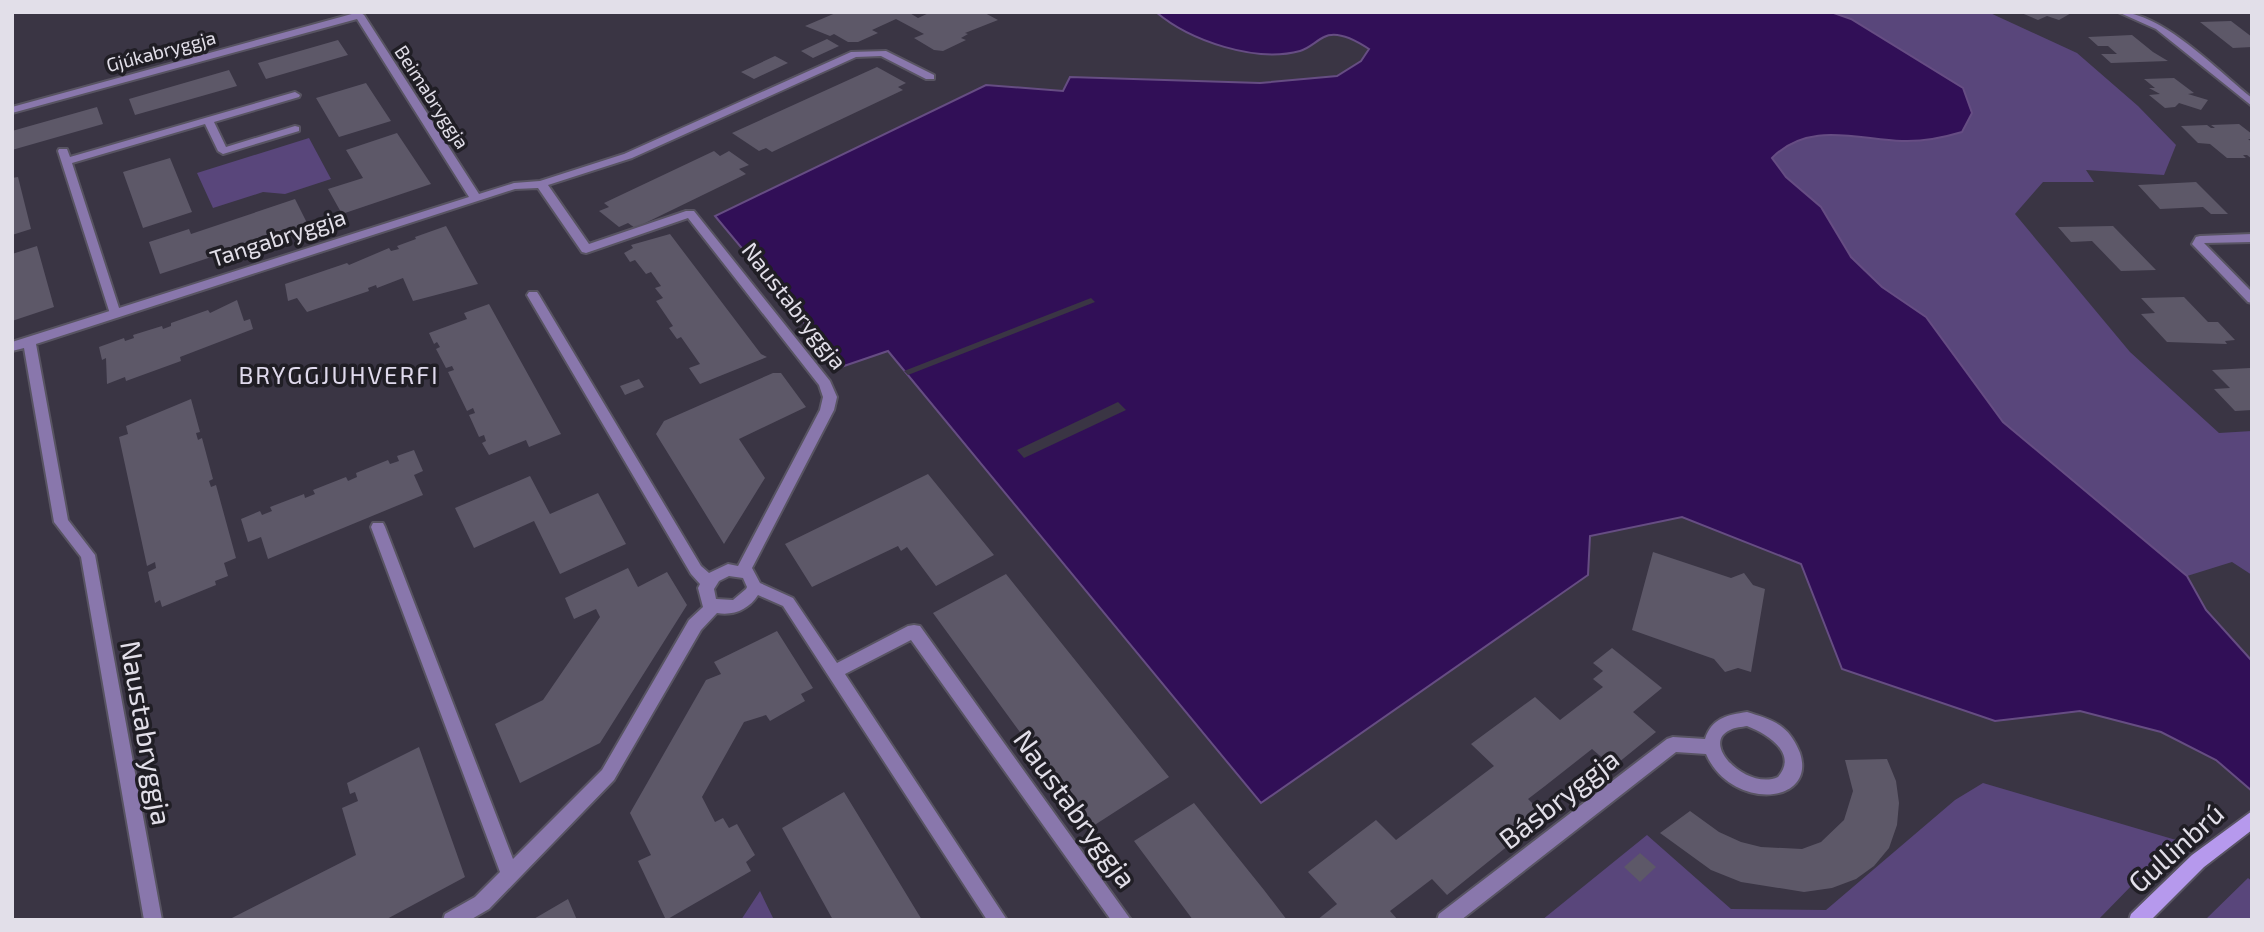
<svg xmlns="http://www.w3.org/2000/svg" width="2264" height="932" font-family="'Exo 2',sans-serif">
<rect width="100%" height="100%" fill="#3a3544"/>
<path fill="#59467b" d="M 1831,12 L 1988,12 L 2077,53 L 2138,106 L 2176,145 L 2164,175 L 2086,170 L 2094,182 L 2043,182 L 2015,214 L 2130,352 L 2219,433 L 2252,431 L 2252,575 L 2232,562 L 2187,576 L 2003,422 L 1926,317 L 1882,287 L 1851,257 L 1821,207 L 1786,177 L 1772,158 C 1778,152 1785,144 1793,141 C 1836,124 1888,141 1933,140 L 1963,88 L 1851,19 Z
M 309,138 L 331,179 L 285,194 L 263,192 L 213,208 L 197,173 Z
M 1983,783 L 2176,840 L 2098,920 L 1542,920 L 1647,835 L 1731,909 L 1826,910 L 1955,800 Z
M 2248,878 L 2252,881 L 2252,918 L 2205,920 Z
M 760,891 L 774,920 L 741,920 Z"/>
<path fill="#310f57" stroke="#664d83" stroke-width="2" d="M 1156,12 L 1831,12 L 1851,19 L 1963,88 L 1972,113 L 1962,132 C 1942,138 1924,142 1902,141 C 1856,139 1808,121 1772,158 L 1786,177 L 1821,207 L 1851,257 L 1882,287 L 1926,317 L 2003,422 L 2187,576 L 2206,610 L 2252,661 L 2252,791 L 2216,760 L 2161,732 L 2080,711 L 1995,721 L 1842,669 L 1801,564 L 1682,517 L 1590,536 L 1588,575 L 1261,803 L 888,351 L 841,367 L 715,216 L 986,85 L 1063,91 L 1070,77 L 1260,83 L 1337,76 L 1361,61 L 1369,49 C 1357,41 1337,30 1324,37 C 1316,41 1308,49 1300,51 C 1256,63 1190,41 1156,12 Z"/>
<path fill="#3a3544" d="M 1091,298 L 1095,302 L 908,375 L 904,371 Z
M 1118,402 L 1126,410 L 1024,458 L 1017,450 Z"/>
<path fill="#5d5868" d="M 838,12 L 908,12 L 918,18 L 931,12 L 983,12 L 998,20 L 965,33 L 968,34 L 961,38 L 966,40 L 943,51 L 934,50 L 914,38 L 924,34 L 896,19 L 872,30 L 878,33 L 858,42 L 848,42 L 834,34 L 830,36 L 805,26 Z
M 2019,12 L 2073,12 L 2059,20 L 2047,16 L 2038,20 Z
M 2231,21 L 2252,37 L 2252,47 L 2233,48 L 2200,22 Z
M 2132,35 L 2153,52 L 2168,61 L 2111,63 L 2101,54 L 2117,54 L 2108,46 L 2098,46 L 2088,37 Z
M 827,39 L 839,46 L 813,58 L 801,51 Z
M 338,40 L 348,55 L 266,79 L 258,63 Z
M 775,56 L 788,63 L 754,79 L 741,72 Z
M 877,67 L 906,83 L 898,87 L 903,90 L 772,152 L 766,148 L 759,151 L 732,133 Z
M 229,70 L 237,86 L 135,115 L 129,99 Z
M 2174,78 L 2194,93 L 2188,94 L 2208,100 L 2201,110 L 2179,103 L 2175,107 L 2165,108 L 2149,95 L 2160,94 L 2149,88 L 2155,88 L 2144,79 Z
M 366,83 L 391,121 L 339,137 L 316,98 Z
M 97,107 L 103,124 L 12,150 L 12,131 Z
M 2239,124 L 2252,134 L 2252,139 L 2248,139 L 2252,142 L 2252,159 L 2247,155 L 2243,155 L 2246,158 L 2227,158 L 2210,144 L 2198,143 L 2181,126 L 2207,125 L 2211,128 L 2215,128 L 2211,125 Z
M 397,133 L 431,184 L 342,214 L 328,189 L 363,178 L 346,150 Z
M 714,151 L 720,156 L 729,151 L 749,165 L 739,169 L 746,174 L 635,228 L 628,223 L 619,227 L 599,211 L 609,207 L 604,203 Z
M 170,158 L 192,212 L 143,228 L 123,172 Z
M 18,177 L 31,229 L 12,235 L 12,178 Z
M 2196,182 L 2228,214 L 2211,214 L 2203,207 L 2160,209 L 2138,185 Z
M 295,199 L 308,225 L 160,274 L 149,242 L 189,229 L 191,234 Z
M 446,226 L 478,284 L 413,301 L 403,278 L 377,288 L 376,285 L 368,288 L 369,291 L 307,312 L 297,298 L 288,301 L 285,284 L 347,263 L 349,265 L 389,248 L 391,251 L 399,249 L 397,246 L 416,239 L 415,237 Z
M 2113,226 L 2156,270 L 2121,271 L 2092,241 L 2071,242 L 2058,227 Z
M 670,234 L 761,354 L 767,357 L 700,384 L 689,368 L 700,364 L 681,337 L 677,339 L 669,328 L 673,326 L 656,301 L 663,298 L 655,288 L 661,286 L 651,272 L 646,274 L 635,260 L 630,262 L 624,253 L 633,248 L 631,245 Z
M 37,246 L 54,307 L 12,321 L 12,254 Z
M 2184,297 L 2208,322 L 2218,322 L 2235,340 L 2225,341 L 2227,344 L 2167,342 L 2141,314 L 2155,313 L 2141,298 Z
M 237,300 L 244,321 L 250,319 L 253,329 L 180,357 L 181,361 L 126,381 L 125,377 L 107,384 L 106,358 L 102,360 L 99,347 L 124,338 L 125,341 L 134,338 L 133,335 L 162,326 L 163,329 L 171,326 L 171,323 L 208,310 L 210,313 Z
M 489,304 L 561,434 L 529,447 L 526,440 L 489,455 L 482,443 L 486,441 L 484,435 L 479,437 L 469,415 L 475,413 L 473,408 L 467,411 L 448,372 L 454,370 L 452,366 L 446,368 L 436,349 L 440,347 L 437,342 L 434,344 L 429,333 L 467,319 L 464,313 Z
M 2250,368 L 2252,410 L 2235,411 L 2214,389 L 2230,388 L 2212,370 Z
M 773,373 L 781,373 L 806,407 L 739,439 L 765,478 L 724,544 L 656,434 L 664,421 Z
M 639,379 L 644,387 L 625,395 L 620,386 Z
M 191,399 L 200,432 L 196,433 L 198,440 L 202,438 L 213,479 L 209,481 L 211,487 L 216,485 L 236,558 L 224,563 L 228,576 L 215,581 L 216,585 L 162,607 L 160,600 L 155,603 L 148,572 L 156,568 L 155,562 L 147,566 L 119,437 L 128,434 L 126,426 Z
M 414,450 L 423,471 L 414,475 L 423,495 L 268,559 L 261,537 L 248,542 L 241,519 L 260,511 L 262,515 L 272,511 L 270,507 L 304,494 L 305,498 L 315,494 L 313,490 L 346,477 L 348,481 L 357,477 L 356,473 L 388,460 L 390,464 L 399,461 L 397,456 Z
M 928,474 L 994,555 L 936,586 L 907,547 L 901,551 L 898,546 L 812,587 L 785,544 Z
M 530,476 L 550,514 L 598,493 L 626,544 L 560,574 L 534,521 L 474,548 L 455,508 Z
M 1653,552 L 1731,578 L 1744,573 L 1753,585 L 1765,589 L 1751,672 L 1738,668 L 1725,672 L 1714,659 L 1632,630 Z
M 628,568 L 638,587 L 667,572 L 687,605 L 600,743 L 520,783 L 495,724 L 543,700 L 600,617 L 596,609 L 574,619 L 565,598 Z
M 1006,574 L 1169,777 L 1090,828 L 933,613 Z
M 777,631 L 813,688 L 801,694 L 805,701 L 770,721 L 766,715 L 744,722 L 702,797 L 715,822 L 723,818 L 729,828 L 737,824 L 755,855 L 746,862 L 751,871 L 666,920 L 638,861 L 651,855 L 630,813 L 706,680 L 721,674 L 714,662 Z
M 1612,648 L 1662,688 L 1633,712 L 1656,732 L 1613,767 L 1592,749 L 1545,786 L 1528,799 L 1545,816 L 1447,895 L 1432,879 L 1390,911 L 1398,920 L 1317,920 L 1337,904 L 1308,872 L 1376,820 L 1396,840 L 1494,766 L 1471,744 L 1535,697 L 1560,720 L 1603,687 L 1593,679 L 1603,671 L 1593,663 Z
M 419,747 L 465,877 L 385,920 L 228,920 L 356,855 L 342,808 L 358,801 L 355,792 L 350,794 L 347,783 Z
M 1887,759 L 1896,781 L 1899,803 L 1897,825 L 1889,848 L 1874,866 L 1856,879 L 1832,888 L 1804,892 L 1741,882 L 1711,870 L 1660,833 L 1690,811 L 1719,832 L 1741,842 L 1761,847 L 1802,849 L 1821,842 L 1844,820 L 1853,791 L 1845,760 Z
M 844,792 L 888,864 L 922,920 L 833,920 L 782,828 Z
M 1194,803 L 1264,890 L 1287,920 L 1193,920 L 1134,841 Z
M 1640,853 L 1656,867 L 1640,882 L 1624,867 Z
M 568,899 L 577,920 L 532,920 Z"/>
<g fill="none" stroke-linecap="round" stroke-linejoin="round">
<g stroke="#585462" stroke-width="4">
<path id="service" d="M 295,92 L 300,95 L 299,97 L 214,122 L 226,147 L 295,126 L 299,127 L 299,131 L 223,154 L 218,151 L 205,124 L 72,163 L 121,314 L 119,317 L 111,317 L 58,151 L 59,149 L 67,149 L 70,157 Z"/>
</g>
<g stroke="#585462" stroke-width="4">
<path id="minor" d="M 359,12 L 364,15 L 479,194 L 514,183 L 540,181 L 624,154 L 851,52 L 886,51 L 934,75 L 934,79 L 926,79 L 881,56 L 856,57 L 632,158 L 548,185 L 589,244 L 686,211 L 694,211 L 830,381 L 837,397 L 834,410 L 752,568 L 760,583 L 793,598 L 837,663 L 908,626 L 914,625 L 920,626 L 1131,920 L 1111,920 L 911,640 L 845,674 L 1007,920 L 987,920 L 783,606 L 758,595 C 749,609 734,616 717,613 L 701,630 L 614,780 L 489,909 L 470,920 L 443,920 L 445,914 L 475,897 L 500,872 L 371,527 L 373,523 L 383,523 L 385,527 L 513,859 L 602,770 L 689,620 L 703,607 L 698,588 L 700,584 L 691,574 L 527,295 L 529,292 L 537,292 L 539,295 L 701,566 L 709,573 L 728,564 L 738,566 L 820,410 L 823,397 L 819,385 L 688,218 L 586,253 L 582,252 L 538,188 L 515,189 L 36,344 L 68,520 L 95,555 L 162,920 L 144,920 L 81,557 L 54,522 L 24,348 L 12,351 L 12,342 L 469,197 L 357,19 L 12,113 L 12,107 ZM 729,576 L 743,578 L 747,587 L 746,589 L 733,600 L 716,599 L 714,589 L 719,581 Z
M 2118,12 C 2162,12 2217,70 2252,98 L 2252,106 L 2156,29 Z
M 2252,234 L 2252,242 L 2204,243 L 2252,292 L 2252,303 L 2248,302 L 2192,244 L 2196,237 L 2200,236 Z
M 1747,712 C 1759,716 1772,719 1782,727 C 1791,734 1796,743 1800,753 C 1817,805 1731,811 1706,754 L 1676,752 L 1461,920 L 1437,920 L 1439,914 L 1667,739 L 1673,737 L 1705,739 C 1712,718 1727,715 1747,712 ZM 1747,726 C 1766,733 1799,753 1778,777 C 1748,791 1699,744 1730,730 C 1735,727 1742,727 1747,726 Z"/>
</g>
<g stroke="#585462" stroke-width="4">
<path id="secondary" d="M 2252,811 L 2252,830 L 2204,867 L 2151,920 L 2129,920 L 2131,914 L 2192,855 Z"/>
</g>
<use href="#service" fill="#8977ac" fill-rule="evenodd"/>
<use href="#minor" fill="#8977ac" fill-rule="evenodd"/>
<use href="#secondary" fill="#b699ed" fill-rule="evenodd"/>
</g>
<g text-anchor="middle" stroke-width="7" stroke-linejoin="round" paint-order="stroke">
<g font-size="19" fill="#e2dfe9" stroke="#201e25">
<text transform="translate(161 51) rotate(-15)" y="7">Gjúkabryggja</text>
<text transform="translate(432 97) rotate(57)" y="7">Beimabryggja</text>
</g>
<g font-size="23" fill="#e2dfe9" stroke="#201e25">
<text transform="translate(278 238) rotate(-18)" y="8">Tangabryggja</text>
<text transform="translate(794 306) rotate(52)" y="8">Naustabryggja</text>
</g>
<g font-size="24" letter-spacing="2" fill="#e0daed" stroke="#201e25">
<text x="339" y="384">BRYGGJUHVERFI</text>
</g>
<g font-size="28" fill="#e2dfe9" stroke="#201e25">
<text transform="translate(146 733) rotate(80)" y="10">Naustabryggja</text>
<text transform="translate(1559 799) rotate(-38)" y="10">Básbryggja</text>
<text transform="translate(1075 809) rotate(54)" y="10">Naustabryggja</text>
<text transform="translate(2176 848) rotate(-42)" y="10">Gullinbrú</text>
</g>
</g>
<rect width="2264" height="932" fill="none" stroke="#e2dfe9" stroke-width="28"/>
</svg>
